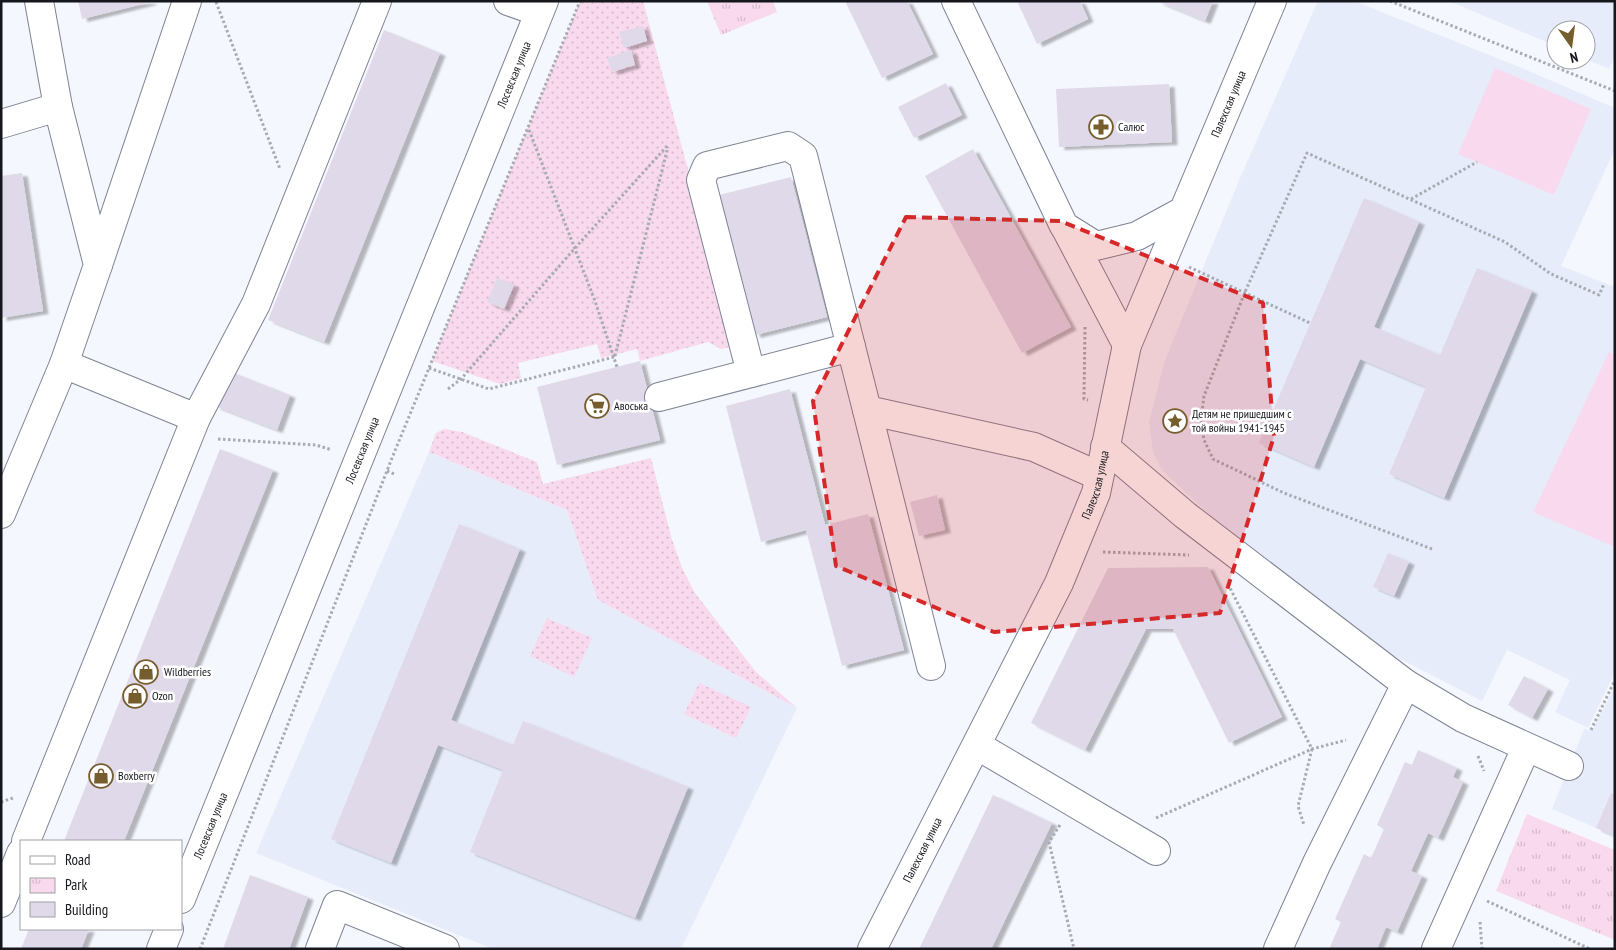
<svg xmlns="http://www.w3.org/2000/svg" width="1616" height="950" font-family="'PT Sans Narrow',sans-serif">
<defs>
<pattern id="grass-dots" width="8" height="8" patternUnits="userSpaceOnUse" patternTransform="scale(1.25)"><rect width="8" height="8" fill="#f9d9ed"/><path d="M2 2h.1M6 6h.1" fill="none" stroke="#d5bacb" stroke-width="1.8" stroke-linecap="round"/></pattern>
<pattern id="park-tufts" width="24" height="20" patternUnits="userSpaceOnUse" patternTransform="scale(1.25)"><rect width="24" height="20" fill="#f9d9ed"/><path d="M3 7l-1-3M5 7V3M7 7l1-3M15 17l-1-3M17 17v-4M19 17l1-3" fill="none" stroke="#d5bacb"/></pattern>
<filter id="shadow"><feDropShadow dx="5.5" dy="3" stdDeviation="1" flood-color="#0004"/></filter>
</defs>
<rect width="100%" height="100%" fill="#f4f7fe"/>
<path fill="#e7ecfb" d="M 1318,1 L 1354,1 L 1517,66 L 1615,108 L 1615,149 L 1561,266 L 1615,287 L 1615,672 L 1588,728 L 1555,712 L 1570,680 L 1507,650 L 1482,701 L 1377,647 L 1214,519 L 1162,470 L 1153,452 L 1149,422 L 1165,360 L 1240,178 Z
M 1449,1 L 1615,1 L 1615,56 L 1609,69 L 1586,59 L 1586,30 L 1556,30 L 1556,46 Z
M 429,452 L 567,510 L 598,600 L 797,708 L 681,949 L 493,949 L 256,853 Z
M 1615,687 L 1615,836 L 1552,809 L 1584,729 L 1592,731 Z"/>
<path fill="url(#grass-dots)" d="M 580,1 L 643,1 L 735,346 L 721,349 L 708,342 L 640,361 L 637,349 L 601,358 L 597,344 L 518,363 L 521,378 L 500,384 L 432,361 Z
M 444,429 L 462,432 L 537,462 L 543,484 L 651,458 L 672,540 L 683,570 L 695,593 L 756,672 L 797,708 L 598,600 L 567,510 L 429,452 L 436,433 Z
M 547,618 L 592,638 L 574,677 L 530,656 Z
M 699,683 L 751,707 L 736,738 L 684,714 Z"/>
<path fill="url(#park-tufts)" d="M 707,1 L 773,1 L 777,12 L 721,35 Z
M 1527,814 L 1615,850 L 1615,940 L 1496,891 Z"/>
<path fill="#f9d9ed" d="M 1495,68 L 1591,109 L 1554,195 L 1458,154 Z
M 1609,352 L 1615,355 L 1615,547 L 1533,512 Z"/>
<path fill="#e0d9ea" filter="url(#shadow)" d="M 78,1 L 151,1 L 151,2 L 82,19 Z
M 845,1 L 907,1 L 933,54 L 882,78 Z
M 1017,1 L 1080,1 L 1088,19 L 1037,44 Z
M 1157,1 L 1213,1 L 1205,21 Z
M 643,26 L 647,41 L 624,48 L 619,32 Z
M 384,30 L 440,53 L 324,342 L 268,320 Z
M 631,50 L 635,65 L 612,72 L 607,58 Z
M 946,83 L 962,115 L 914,138 L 898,107 Z
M 1169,84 L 1172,142 L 1059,147 L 1056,89 Z
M 973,149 L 1071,327 L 1022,353 L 925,176 Z
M 22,173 L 43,311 L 1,318 L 1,176 Z
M 791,177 L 827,317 L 755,335 L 719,195 Z
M 1364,198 L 1419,222 L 1374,327 L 1440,355 L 1477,268 L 1532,291 L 1444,498 L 1389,474 L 1426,387 L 1360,359 L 1314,467 L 1259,443 Z
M 497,278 L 514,285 L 504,309 L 487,302 Z
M 640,361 L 660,440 L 557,465 L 537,387 Z
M 229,371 L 290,395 L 277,430 L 215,406 Z
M 790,389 L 825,525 L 868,514 L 904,650 L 842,666 L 806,530 L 761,542 L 726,406 Z
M 220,449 L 273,470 L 124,841 L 64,841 Z
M 937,495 L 945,530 L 919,536 L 910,502 Z
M 459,524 L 520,549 L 451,720 L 513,745 L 523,721 L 688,787 L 635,918 L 470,852 L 503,770 L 438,745 L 391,863 L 331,839 Z
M 1388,553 L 1409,562 L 1394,596 L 1373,587 Z
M 1208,567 L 1282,717 L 1229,743 L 1173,629 L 1146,629 L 1085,750 L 1031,723 L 1108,568 Z
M 1524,676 L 1548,689 L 1532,718 L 1508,705 Z
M 1418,750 L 1457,768 L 1453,777 L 1463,782 L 1438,838 L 1428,833 L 1411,871 L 1422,876 L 1397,932 L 1386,927 L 1377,949 L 1329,949 L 1341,922 L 1335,919 L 1364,854 L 1371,858 L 1384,829 L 1377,825 L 1405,762 L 1412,765 Z
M 1611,793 L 1615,794 L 1615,836 L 1596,828 Z
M 993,795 L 1052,823 L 991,949 L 919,949 Z
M 250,875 L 308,897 L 289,949 L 223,949 Z
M 29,929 L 89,929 L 81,949 L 21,949 Z"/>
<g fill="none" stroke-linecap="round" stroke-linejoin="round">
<g stroke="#7f8494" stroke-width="30">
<g id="minor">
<path d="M 508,1 L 539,12"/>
<path d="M 956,1 L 1064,226 L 1096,246 L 1137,236 L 1183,211"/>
<path d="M 1,124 L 58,107"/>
<path d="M 1065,227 L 1127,345"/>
<path d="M 98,265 L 187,1"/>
<path d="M 64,364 L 196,418"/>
<path d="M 751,373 L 701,180 L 707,166 L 788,146 L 803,156 L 851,347"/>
<path d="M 659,397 L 851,347 L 867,410 L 1034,447 L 1099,476"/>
<path d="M 867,410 L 931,666"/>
<path d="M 1105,447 L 1185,515 L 1406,684 L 1463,718 L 1569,766"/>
<path d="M 1,514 L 64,364 L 98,265 L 58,107 L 39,1"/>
<path d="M 978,746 L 1156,851"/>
<path d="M 26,841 L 196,418 L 256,304 L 377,1"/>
<path id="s1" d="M 181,899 L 544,1"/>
<path d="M 1,903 L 21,853"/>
<path d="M 161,949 L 169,929"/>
<path d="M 320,949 L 337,905 L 445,949"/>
<path id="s2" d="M 872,949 L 1059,583 L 1096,493 L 1127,345 L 1272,1"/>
<path d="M 1278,949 L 1317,863 L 1406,684"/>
<path d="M 1436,949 L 1526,748"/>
</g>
</g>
<path stroke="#a8abb1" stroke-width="3" stroke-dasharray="2.5 2.5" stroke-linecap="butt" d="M 1390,1 L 1615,91
M 216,2 L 280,169
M 529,130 L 595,301 L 617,367
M 1411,199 L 1477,162
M 1189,267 L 1310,323
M 1085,327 L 1084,399 L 1088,400
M 615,356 L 668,147
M 429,368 L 489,389 L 614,357
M 448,389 L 461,379 L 575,248 L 668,145
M 218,439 L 316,445 L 332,450
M 387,471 L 394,474
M 1432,549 L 1284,493 L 1213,459 L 1204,440 L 1201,420 L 1204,396 L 1245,292 L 1307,153 L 1505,242 L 1551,274 L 1599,295 L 1604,284
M 1103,552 L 1189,555
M 1228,584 L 1312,749 L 1298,806 L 1304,825
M 1591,730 L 1615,680
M 1478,756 L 1484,771
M 1,802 L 13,798
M 1156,818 L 1312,749 L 1346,740
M 1060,825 L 1049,842 L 1074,949
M 1487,901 L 1590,949
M 1480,922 L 1482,949
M 200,949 L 392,458 L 580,1"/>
<use href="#minor" stroke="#fff" stroke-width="28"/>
</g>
<path fill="#d62828" fill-opacity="0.2" stroke="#d62828" stroke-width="4" stroke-dasharray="10 6" stroke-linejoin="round" d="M 906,217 L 1060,221 L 1263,303 L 1274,436 L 1220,613 L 994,632 L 836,566 L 813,401 Z"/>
<defs>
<g id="pharmacy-ring" transform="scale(1.25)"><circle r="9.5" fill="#fff" stroke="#765d2e" stroke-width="1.5"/><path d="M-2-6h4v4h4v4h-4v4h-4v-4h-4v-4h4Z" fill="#765d2e"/></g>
<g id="supermarket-ring" transform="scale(1.25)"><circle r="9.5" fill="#fff" stroke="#765d2e" stroke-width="1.5"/><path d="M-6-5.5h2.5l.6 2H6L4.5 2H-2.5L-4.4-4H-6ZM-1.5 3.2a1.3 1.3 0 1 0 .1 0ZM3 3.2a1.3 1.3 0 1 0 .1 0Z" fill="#765d2e"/></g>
<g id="sight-ring" transform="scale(1.25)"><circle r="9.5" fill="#fff" stroke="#765d2e" stroke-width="1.5"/><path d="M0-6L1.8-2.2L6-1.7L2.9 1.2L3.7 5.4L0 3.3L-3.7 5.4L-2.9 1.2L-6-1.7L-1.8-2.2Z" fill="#765d2e"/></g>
<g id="shop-ring" transform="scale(1.25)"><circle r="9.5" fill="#fff" stroke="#765d2e" stroke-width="1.5"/><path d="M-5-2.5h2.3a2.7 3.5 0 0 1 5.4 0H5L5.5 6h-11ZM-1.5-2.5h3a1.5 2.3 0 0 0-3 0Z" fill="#765d2e"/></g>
</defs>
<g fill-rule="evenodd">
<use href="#pharmacy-ring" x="1101" y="127"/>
<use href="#supermarket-ring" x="597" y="406"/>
<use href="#sight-ring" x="1175" y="421"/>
<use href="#shop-ring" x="146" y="672"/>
<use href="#shop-ring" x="135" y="696"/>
<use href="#shop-ring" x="101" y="776"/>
</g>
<g text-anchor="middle" stroke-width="5" stroke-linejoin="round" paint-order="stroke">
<g font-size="12" fill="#15171d" stroke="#fff">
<text dy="4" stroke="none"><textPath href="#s1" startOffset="889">Лосевская улица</textPath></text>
<text dy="4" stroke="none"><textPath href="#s2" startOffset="921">Палехская улица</textPath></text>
<text dy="4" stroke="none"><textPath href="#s1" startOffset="484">Лосевская улица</textPath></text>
<text dy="4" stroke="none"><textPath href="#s2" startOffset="516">Палехская улица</textPath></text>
<text dy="4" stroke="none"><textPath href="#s1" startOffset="79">Лосевская улица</textPath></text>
<text dy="4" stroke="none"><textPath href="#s2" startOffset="111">Палехская улица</textPath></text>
</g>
<g font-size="12" fill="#15171d" stroke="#fff" text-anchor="start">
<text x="1118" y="131">Салюс</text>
<text x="614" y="410">Авоська</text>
<text x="1192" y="418">Детям не пришедшим с<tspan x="1192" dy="14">той войны 1941-1945</tspan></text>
<text x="164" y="676">Wildberries</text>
<text x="152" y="700">Ozon</text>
<text x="118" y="780">Boxberry</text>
</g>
</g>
<rect width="1616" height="950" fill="none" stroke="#15171d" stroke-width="5"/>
<rect x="20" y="840" width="162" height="90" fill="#ffffff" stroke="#a1a2a5"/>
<rect x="30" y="856" width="25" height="8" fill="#ffffff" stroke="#a1a2a5"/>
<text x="65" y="865" font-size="15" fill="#15171d">Road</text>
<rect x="30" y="878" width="25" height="15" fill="url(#park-tufts)" stroke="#a1a2a5"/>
<text x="65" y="890" font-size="15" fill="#15171d">Park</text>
<rect x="30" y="902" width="25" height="15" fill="#e0d9ea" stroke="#a1a2a5"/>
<text x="65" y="915" font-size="15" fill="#15171d">Building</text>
<g transform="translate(1571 45) rotate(166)"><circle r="24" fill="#ffffff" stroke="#a1a2a5"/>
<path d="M0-4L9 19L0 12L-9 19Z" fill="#765d2e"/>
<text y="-8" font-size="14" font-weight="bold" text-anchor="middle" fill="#15171d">N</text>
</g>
</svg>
